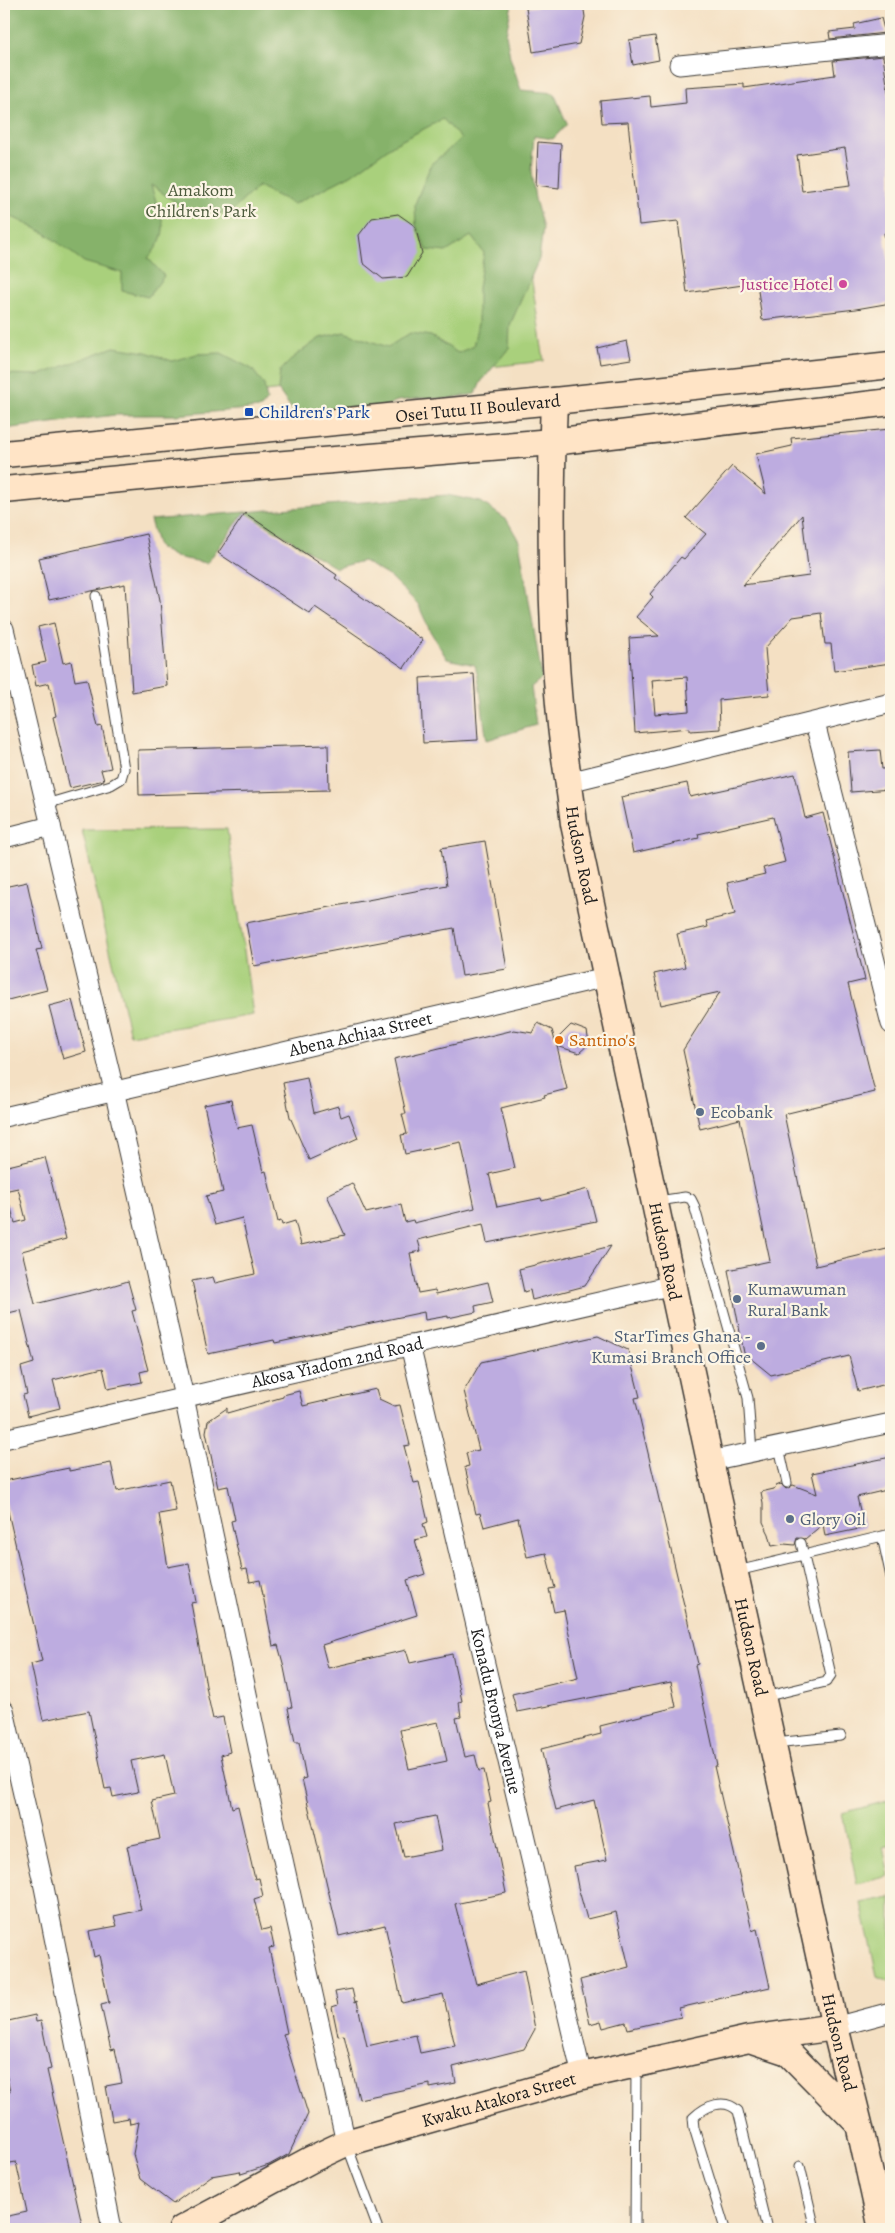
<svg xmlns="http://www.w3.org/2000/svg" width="895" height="2233" font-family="Alegreya,serif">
<rect width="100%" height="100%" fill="#fcf5e5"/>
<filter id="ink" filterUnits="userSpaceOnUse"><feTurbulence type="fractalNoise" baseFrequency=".02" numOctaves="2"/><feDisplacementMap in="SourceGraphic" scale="10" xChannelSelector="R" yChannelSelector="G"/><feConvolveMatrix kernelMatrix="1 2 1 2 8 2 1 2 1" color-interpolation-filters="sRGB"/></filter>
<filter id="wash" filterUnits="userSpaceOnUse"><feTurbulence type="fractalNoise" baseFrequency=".0096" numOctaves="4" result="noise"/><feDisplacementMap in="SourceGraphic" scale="20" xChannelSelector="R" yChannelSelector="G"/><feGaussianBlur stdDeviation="1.12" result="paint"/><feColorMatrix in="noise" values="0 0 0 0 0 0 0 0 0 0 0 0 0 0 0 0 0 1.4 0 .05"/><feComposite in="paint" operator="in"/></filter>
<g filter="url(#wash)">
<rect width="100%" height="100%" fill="#f4e0c3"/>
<path fill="#a9d07b" stroke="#62764c" d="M 4,4 L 490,4 L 544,361 L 4,421 Z
M 227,829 L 253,1015 L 130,1035 L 82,830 Z
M 891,1800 L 891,1845 L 883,1847 L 889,1876 L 857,1884 L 842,1813 Z
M 891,1897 L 891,1982 L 877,1976 L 861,1903 Z"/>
<path fill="#86b26b" stroke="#516744" d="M 4,4 L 514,4 L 512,4 L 506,34 L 510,57 L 521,90 L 554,93 L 567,124 L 553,139 L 534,136 L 531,171 L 535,199 L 543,228 L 539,259 L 510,325 L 509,348 L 481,382 L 475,394 L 446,399 L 423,398 L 397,401 L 374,411 L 325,413 L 294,412 L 278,390 L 280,371 L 295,356 L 320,338 L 344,332 L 388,347 L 410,333 L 431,336 L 458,353 L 473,346 L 478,323 L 478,288 L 484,253 L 471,236 L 446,252 L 427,250 L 416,226 L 415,204 L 431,164 L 461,139 L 443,119 L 393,145 L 351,175 L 294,204 L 258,186 L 230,213 L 193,214 L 151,185 C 159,217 175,228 148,258 L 164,276 L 148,297 L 122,291 L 122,273 L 84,262 L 45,233 L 4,213 Z
M 114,347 L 146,352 L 172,361 L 197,354 L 221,353 L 252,369 L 264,385 L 267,400 L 261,408 L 175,415 L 115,415 L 4,429 L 4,374 L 40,375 Z
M 447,495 L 481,502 L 507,520 L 519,541 L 542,678 L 531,687 L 536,725 L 487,740 C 482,715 482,690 475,665 L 447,659 L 430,631 L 418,604 L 390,577 L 363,561 L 336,568 L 245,512 L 207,563 L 175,557 L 158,547 L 150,520 Z"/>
<g id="blocks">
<path fill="#bdace0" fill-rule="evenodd" d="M 554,4 L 583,4 L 585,17 L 579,44 L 533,52 L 526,8 Z
M 881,18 L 885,33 L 830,39 L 829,32 L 855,29 L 854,24 Z
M 655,36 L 659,60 L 633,65 L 629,40 Z
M 883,56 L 891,113 L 891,232 L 884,233 L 891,276 L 891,303 L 856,309 L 762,320 L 757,283 L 687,293 L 678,221 L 639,225 L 628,122 L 602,123 L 600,101 L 650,96 L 651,107 L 686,103 L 685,88 L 744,84 L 744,88 L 835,75 L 833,61 ZM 845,148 L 851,185 L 802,191 L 797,155 Z
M 538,142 L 561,144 L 559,188 L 536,185 Z
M 398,214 L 415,226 L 422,253 L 407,277 L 383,279 L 363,263 L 359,235 L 372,218 Z
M 627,341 L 631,359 L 600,364 L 597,348 Z
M 891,429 L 891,663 L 834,671 L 831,644 L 825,644 L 821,613 L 793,617 L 765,648 L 769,695 L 719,700 L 720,729 L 690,731 L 690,728 L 635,733 L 629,638 L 659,636 L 636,617 L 653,597 L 650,594 L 681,557 L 684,559 L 706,534 L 686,518 L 732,466 L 766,494 L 756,454 L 792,446 L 791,438 ZM 802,515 L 809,576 L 743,585 ZM 687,677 L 689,711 L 655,714 L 652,680 Z
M 245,513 L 337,575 L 335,578 L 423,640 L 404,668 L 315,607 L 310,614 L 218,553 Z
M 146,534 L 160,600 L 167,686 L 132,692 L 125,584 L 49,600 L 39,558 Z
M 54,623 L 63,663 L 71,661 L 75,681 L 87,679 L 98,727 L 102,726 L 111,768 L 101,770 L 104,780 L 70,788 L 53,717 L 56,716 L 49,683 L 36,686 L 32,665 L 46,662 L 38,627 Z
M 474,674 L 478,740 L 423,743 L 420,678 Z
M 328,745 L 329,790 L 139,795 L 138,750 Z
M 880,750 L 882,769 L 891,768 L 891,789 L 851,792 L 848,752 Z
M 795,774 L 805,818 L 823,813 L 865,980 L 848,984 L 875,1092 L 784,1114 L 816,1266 L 891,1248 L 891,1383 L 858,1391 L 849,1356 L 771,1375 L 744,1353 L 728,1270 L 770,1261 L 740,1119 L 700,1129 L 683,1050 L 720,992 L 661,1005 L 654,974 L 685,967 L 677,934 L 708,927 L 706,921 L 735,914 L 727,883 L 765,874 L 763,868 L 785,862 L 773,817 L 698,834 L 699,838 L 633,853 L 621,797 L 687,783 L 690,797 Z
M 485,841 L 507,969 L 462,976 L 454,928 L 254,966 L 246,923 L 447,885 L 441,848 Z
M 27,882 L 42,949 L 36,950 L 47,990 L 4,1001 L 4,887 Z
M 72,1000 L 86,1052 L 63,1059 L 49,1006 Z
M 538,1023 L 552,1030 L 555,1041 L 571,1025 L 587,1031 L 589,1044 L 579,1053 L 557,1046 L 567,1089 L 544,1095 L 545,1097 L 501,1108 L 515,1168 L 489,1174 L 497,1207 L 541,1198 L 542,1201 L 588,1189 L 596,1221 L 487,1243 L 483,1224 L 418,1240 L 421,1251 L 410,1253 L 418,1293 L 435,1290 L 436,1294 L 488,1282 L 493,1302 L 475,1306 L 476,1312 L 448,1318 L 448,1316 L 425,1320 L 424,1312 L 275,1343 L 274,1340 L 208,1354 L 192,1281 L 213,1277 L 215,1283 L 255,1274 L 242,1218 L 215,1225 L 206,1196 L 223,1192 L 204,1105 L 231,1100 L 237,1128 L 252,1125 L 263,1172 L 266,1171 L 278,1222 L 281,1221 L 282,1225 L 295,1221 L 301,1245 L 345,1235 L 327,1195 L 352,1183 L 366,1213 L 401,1205 L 405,1222 L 413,1220 L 414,1223 L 475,1208 L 461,1142 L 405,1154 L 401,1135 L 407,1134 L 402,1114 L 406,1114 L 394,1059 L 514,1030 L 533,1033 Z
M 307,1078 L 314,1113 L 338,1106 L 341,1117 L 349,1114 L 358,1138 L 309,1160 L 290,1117 L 283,1083 Z
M 45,1157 L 66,1239 L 22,1251 L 35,1304 L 97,1289 L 98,1290 L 128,1281 L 136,1310 L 132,1311 L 148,1370 L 140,1372 L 142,1382 L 108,1389 L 103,1368 L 53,1380 L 60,1408 L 28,1416 L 23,1395 L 27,1394 L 21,1367 L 34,1363 L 21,1310 L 4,1314 L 4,1206 L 10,1205 L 15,1223 L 26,1220 L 18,1188 L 4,1191 L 4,1167 Z
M 611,1246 L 585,1286 L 532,1300 L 530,1290 L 524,1292 L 519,1269 Z
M 598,1336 L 628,1350 L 640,1397 L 635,1398 L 698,1664 L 695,1665 L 717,1766 L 714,1766 L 752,1931 L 757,1929 L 770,1987 L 679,2008 L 681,2017 L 628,2029 L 626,2022 L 603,2028 L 601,2021 L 590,2024 L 580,1980 L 629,1967 L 616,1912 L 587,1919 L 578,1887 L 574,1866 L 607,1860 L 594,1800 L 556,1810 L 541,1749 L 601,1734 L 600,1726 L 676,1707 L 671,1682 L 517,1712 L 512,1694 L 578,1678 L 564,1610 L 554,1612 L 549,1589 L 555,1588 L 546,1553 L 527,1557 L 518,1518 L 484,1527 L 480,1513 L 476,1514 L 465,1467 L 469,1466 L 466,1453 L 479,1450 L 464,1391 L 481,1362 Z
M 376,1389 L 379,1399 L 394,1406 L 400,1405 L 410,1445 L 404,1446 L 414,1483 L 419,1482 L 428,1522 L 423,1524 L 427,1537 L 415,1540 L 425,1574 L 407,1580 L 417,1615 L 322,1645 L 328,1668 L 406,1650 L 410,1663 L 452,1654 L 462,1701 L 459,1702 L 461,1717 L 456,1718 L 465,1757 L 475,1755 L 479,1771 L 484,1770 L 491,1802 L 488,1803 L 506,1893 L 455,1904 L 476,1984 L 524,1971 L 535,2029 L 524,2049 L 453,2067 L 456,2083 L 430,2088 L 430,2084 L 359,2099 L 344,2035 L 338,2036 L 332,2007 L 338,2005 L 335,1992 L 352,1989 L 355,2002 L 357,2001 L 367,2046 L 416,2035 L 420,2053 L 455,2046 L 443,1994 L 402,2003 L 385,1925 L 339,1936 L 302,1779 L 306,1778 L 299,1742 L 295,1742 L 288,1708 L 292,1707 L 283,1663 L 278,1645 L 273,1646 L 260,1580 L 250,1582 L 247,1569 L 242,1570 L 231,1521 L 235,1520 L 228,1486 L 218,1488 L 206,1432 L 208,1421 L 227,1408 L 227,1413 L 283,1397 L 283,1395 L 299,1391 L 303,1406 ZM 438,1722 L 447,1761 L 409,1769 L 400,1730 ZM 435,1816 L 442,1850 L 404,1857 L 396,1824 Z
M 891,1457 L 891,1489 L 857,1497 L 864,1528 L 825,1536 L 823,1524 L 805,1539 L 797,1538 L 795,1545 L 784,1544 L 772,1546 L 769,1534 L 763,1522 L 763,1503 L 761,1492 L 774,1489 L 776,1486 L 781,1484 L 786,1489 L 793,1485 L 817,1494 L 812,1473 Z
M 111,1463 L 117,1491 L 170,1480 L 176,1511 L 159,1514 L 168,1567 L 189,1563 L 196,1602 L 191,1603 L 208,1697 L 213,1719 L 223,1717 L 230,1752 L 221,1755 L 232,1808 L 238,1806 L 255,1879 L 259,1878 L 263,1896 L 254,1899 L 262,1930 L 270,1928 L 274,1947 L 269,1948 L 287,2033 L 283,2034 L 308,2114 L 289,2154 L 269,2165 L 241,2174 L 240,2171 L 211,2176 L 173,2204 L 140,2179 L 133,2154 L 139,2122 L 130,2124 L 129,2118 L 112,2121 L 106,2086 L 122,2083 L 115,2049 L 111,2050 L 101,2005 L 109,2003 L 99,1955 L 94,1957 L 89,1931 L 117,1926 L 114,1916 L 141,1910 L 127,1846 L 160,1839 L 152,1801 L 174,1796 L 165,1754 L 131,1761 L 138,1792 L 113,1797 L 111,1788 L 105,1789 L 89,1711 L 43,1720 L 31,1664 L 42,1661 L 4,1494 L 4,1481 L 69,1468 L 69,1471 Z
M 35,2015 L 36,2022 L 41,2021 L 51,2069 L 47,2070 L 83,2229 L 4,2229 L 4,2217 L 27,2212 L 16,2162 L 4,2164 L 4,2093 L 10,2092 L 4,2064 L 4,2022 Z"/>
</g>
</g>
<g filter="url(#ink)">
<use href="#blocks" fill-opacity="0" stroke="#3c3935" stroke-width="1"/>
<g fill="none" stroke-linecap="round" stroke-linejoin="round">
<g stroke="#3c3935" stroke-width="11">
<path id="lane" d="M 46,804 L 111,785 L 121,779 L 124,769 L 96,596
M 658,1201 L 685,1197 L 691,1199 L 694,1205 L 748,1398 L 752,1452
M 779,1447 L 787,1483
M 882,1536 L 891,1577
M 737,1571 L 891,1534
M 764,1697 L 826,1682 L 831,1675 L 801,1543
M 775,1743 L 841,1736
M 347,2145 L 378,2229
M 800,2166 L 815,2229
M 635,2229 L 636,2067
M 725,2229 L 694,2128 L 693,2118 C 706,2105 725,2098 738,2111 L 767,2229"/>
</g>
<g stroke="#3c3935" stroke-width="21">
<g id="street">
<path d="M 679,65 L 891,44"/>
<path d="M 4,629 L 114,1090 L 184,1397 L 264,1774 L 346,2143"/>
<path d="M 815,723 L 891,1024"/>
<path d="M 569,782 L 891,703"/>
<path d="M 4,838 L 51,826"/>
<path id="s1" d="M 4,1117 L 606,977"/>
<path id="s2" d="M 410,1345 L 582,2076"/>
<path id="s3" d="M 4,1439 L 673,1285"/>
<path d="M 710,1461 L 891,1423"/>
<path d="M 4,1710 L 44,1887 L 112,2229"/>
<path d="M 835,2027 L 891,2012"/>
</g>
</g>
<g stroke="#3c3935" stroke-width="29">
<g id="secondary">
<path id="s4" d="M 554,401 C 550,505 550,611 560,715 C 563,751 570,787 574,824 L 710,1461 L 835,2027 L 859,2124 L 882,2229"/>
<path id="s5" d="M 4,454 L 554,401 L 891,365"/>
<path d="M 4,490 L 236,468 L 552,442 L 891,402"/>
<path d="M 755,2041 L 788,2052 L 857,2122"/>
<path id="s6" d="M 182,2229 L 312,2159 L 346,2143 L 582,2076 L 749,2039 L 835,2027"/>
</g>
</g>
<use href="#lane" stroke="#fff" stroke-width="9"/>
<use href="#street" stroke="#fff" stroke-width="19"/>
<use href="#secondary" stroke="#ffe4c6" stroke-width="26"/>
</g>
</g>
<circle fill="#d1479c" stroke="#fcf5e5" stroke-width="2" cx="843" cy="284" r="5"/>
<rect fill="#1a4fb4" stroke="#fcf5e5" stroke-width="2" x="244" y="407" width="10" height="10" rx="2.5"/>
<circle fill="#e8710a" stroke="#fcf5e5" stroke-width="2" cx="559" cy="1040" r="5"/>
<g fill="#5c6f8a" stroke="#fcf5e5" stroke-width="2">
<circle cx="700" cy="1112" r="5"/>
<circle cx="737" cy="1299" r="5"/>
<circle cx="761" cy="1346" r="5"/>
<circle cx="790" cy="1519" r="5"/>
</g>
<g text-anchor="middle" stroke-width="4.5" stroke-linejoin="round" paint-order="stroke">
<g font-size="18" fill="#4d5b3d" stroke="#fcf5e5">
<text x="201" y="196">Amakom<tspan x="201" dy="21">Children's Park</tspan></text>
</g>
<g font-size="18" fill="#b23c85" stroke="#fcf5e5" text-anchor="end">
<text x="833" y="290">Justice Hotel</text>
</g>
<g font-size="18" fill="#1c1c1c" stroke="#fcf5e5">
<text dy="6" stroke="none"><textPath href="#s5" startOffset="476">Osei Tutu II Boulevard</textPath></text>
<text dy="6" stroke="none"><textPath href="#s4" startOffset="456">Hudson Road</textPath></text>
<text dy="6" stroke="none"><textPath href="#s1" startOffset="366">Abena Achiaa Street</textPath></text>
<text dy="6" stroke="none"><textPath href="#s4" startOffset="861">Hudson Road</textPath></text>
<text dy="6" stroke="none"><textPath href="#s3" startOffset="342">Akosa Yiadom 2nd Road</textPath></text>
<text dy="6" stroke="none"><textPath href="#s4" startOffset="1266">Hudson Road</textPath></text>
<text dy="6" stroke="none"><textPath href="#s2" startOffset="376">Konadu Bronya Avenue</textPath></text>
<text dy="6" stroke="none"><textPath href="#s4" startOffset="1671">Hudson Road</textPath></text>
<text dy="6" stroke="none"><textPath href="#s6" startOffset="344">Kwaku Atakora Street</textPath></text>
</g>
<g font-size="18" fill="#164399" stroke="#fcf5e5" text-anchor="start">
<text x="259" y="418">Children's Park</text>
</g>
<g font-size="18" fill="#c56008" stroke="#fcf5e5" text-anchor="start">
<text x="569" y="1046">Santino's</text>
</g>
<g font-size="18" fill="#4e5e75" stroke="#fcf5e5" text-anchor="start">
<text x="710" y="1118">Ecobank</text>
<text x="747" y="1295">Kumawuman<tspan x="747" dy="21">Rural Bank</tspan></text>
<text x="751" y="1342" text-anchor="end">StarTimes Ghana -<tspan x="751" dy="21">Kumasi Branch Office</tspan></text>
<text x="800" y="1525">Glory Oil</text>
</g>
</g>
<rect width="895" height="2233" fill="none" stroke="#fcf5e5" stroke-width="20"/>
</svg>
